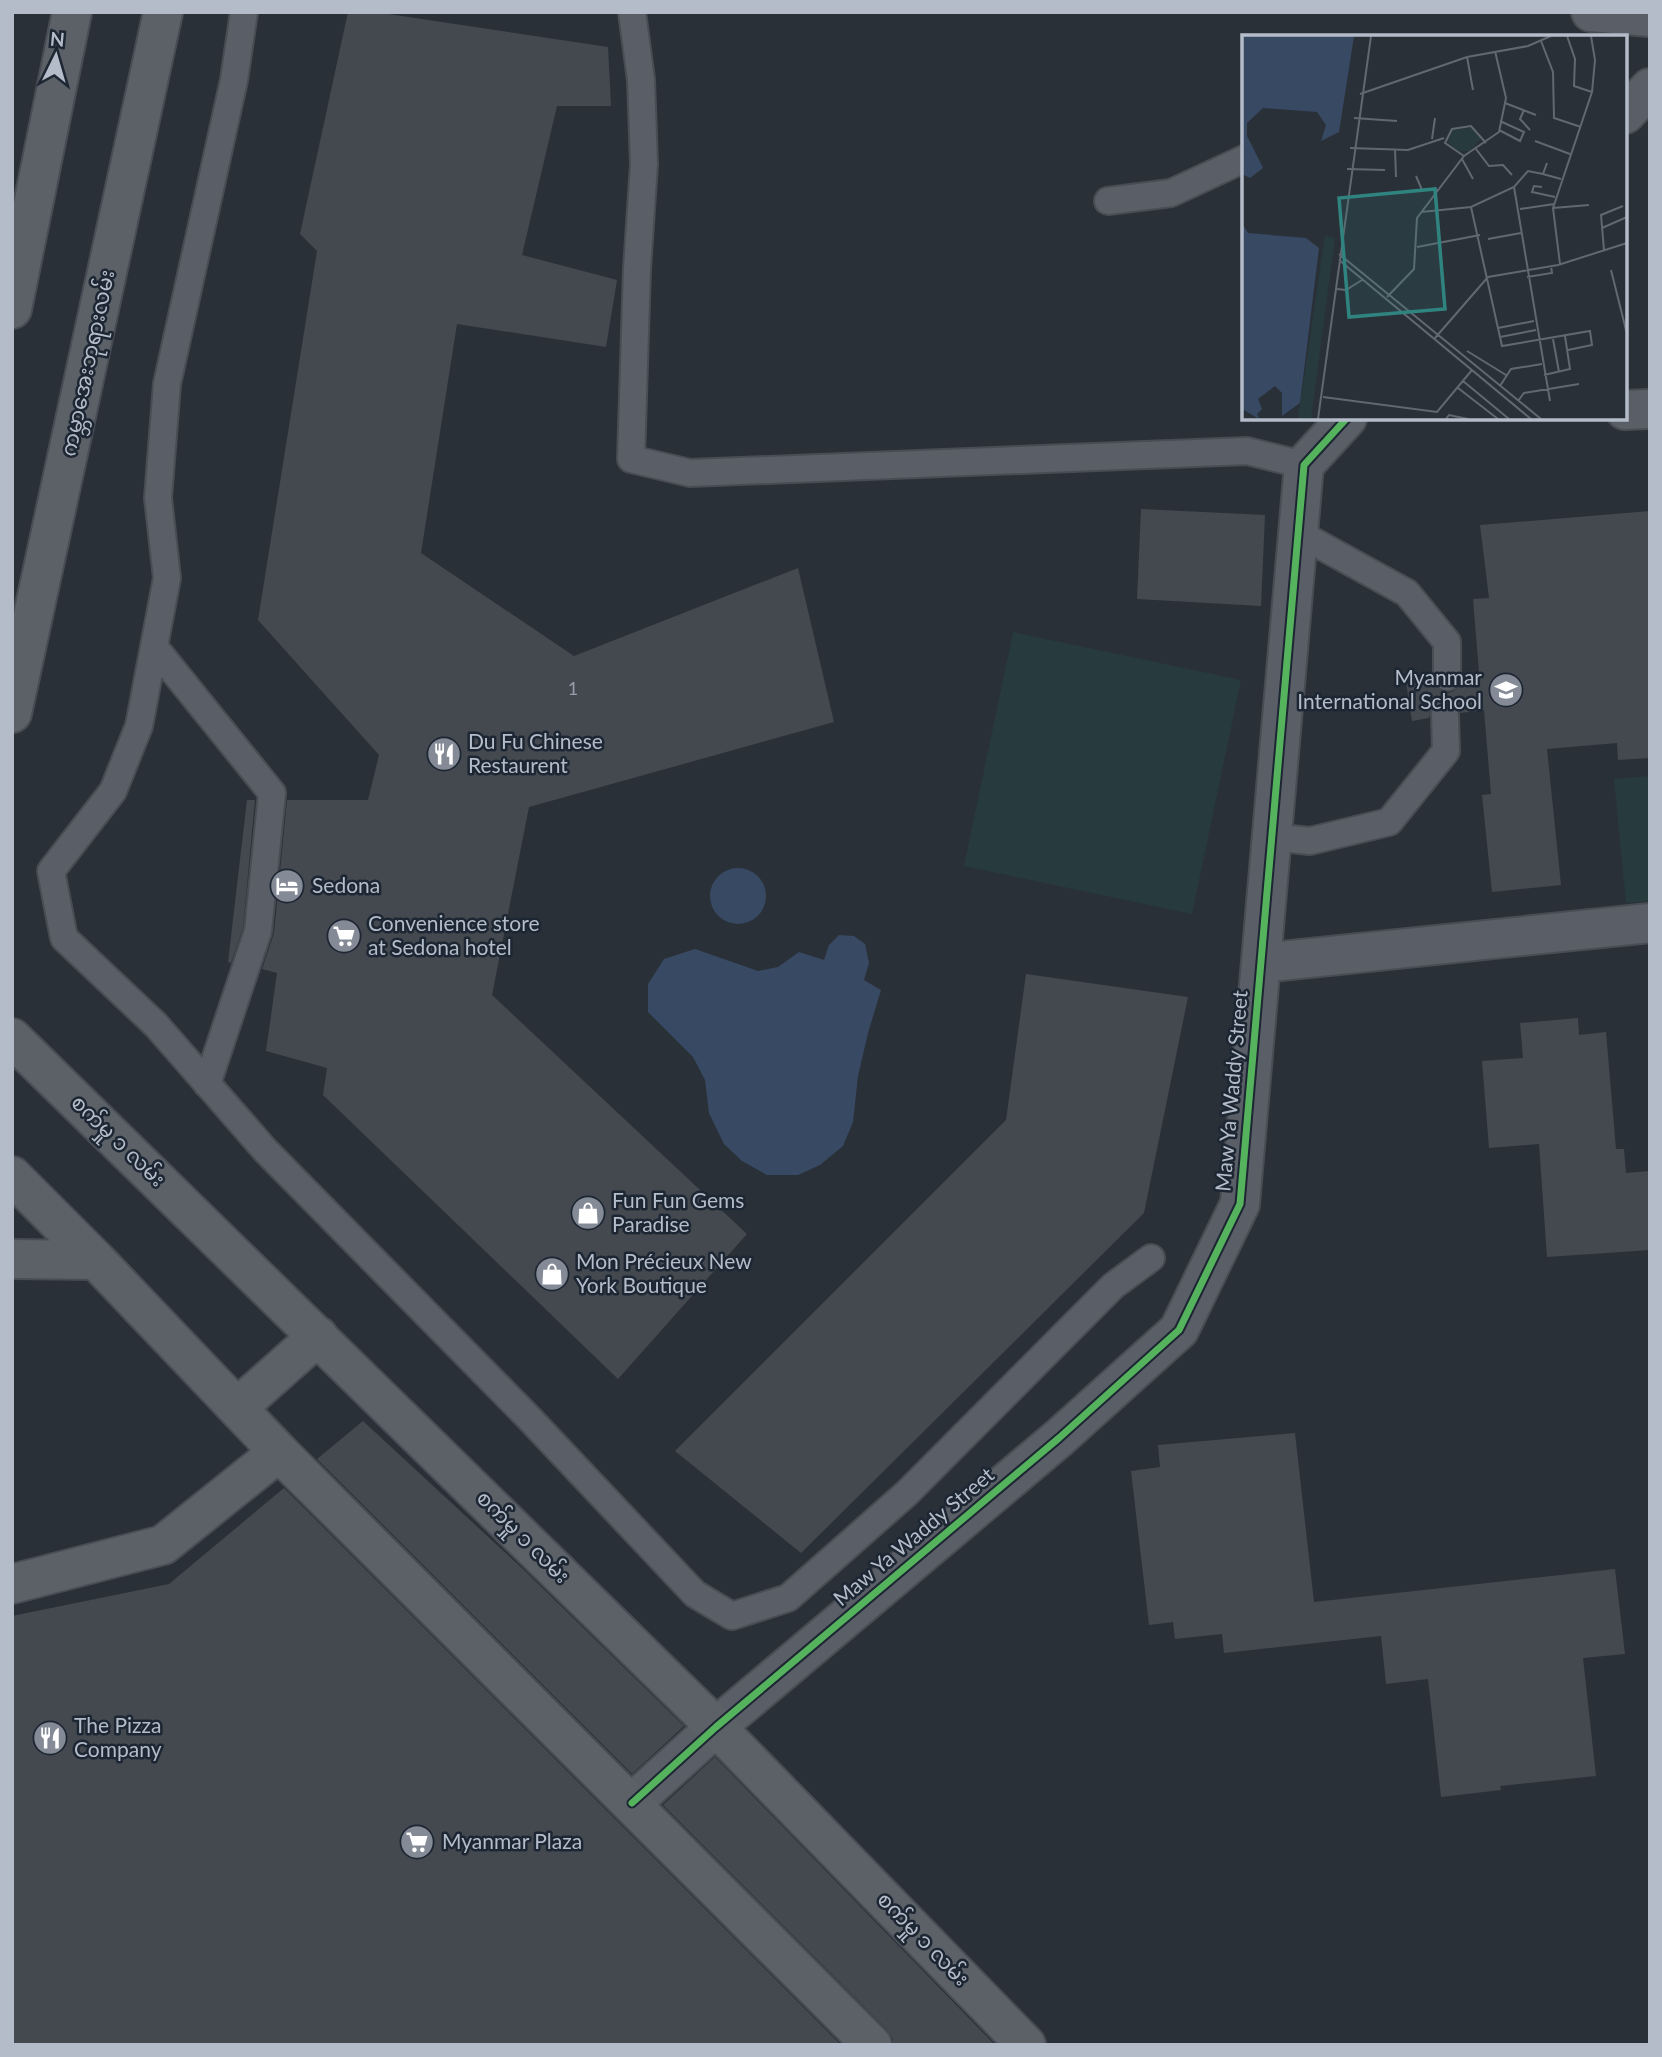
<svg xmlns="http://www.w3.org/2000/svg" width="1662" height="2057" font-family="Lato,'Noto Sans Myanmar',sans-serif">
<rect width="100%" height="100%" fill="#2a3038"/>
<path fill="#273a3e" d="M 1013,632 L 1241,680 L 1192,914 L 964,866 Z
M 1650,776 L 1650,901 L 1626,903 L 1614,779 Z"/>
<path fill="#384963" d="M710 896a28 28 0 1 1 56 0a28 28 0 1 1-56 0Z
M 839,935 L 854,936 L 865,944 L 869,963 L 864,980 L 881,990 L 868,1033 L 858,1076 L 853,1122 L 843,1146 L 820,1165 L 798,1175 L 767,1175 L 742,1161 L 724,1144 L 709,1113 L 705,1080 L 693,1057 L 648,1012 L 648,984 L 664,959 L 695,949 L 758,971 L 778,967 L 799,952 L 824,960 L 829,945 Z"/>
<path fill="#444950" d="M 348,12 L 375,12 L 608,47 L 611,106 L 557,106 L 522,255 L 617,280 L 606,347 L 457,324 L 421,553 L 574,656 L 798,568 L 834,722 L 529,807 L 492,995 L 747,1234 L 618,1379 L 323,1095 L 327,1068 L 266,1051 L 277,973 L 262,969 L 274,933 L 287,800 L 368,800 L 379,755 L 258,620 L 317,251 L 300,234 Z
M 1141,509 L 1265,515 L 1261,606 L 1137,599 Z
M 1650,511 L 1650,758 L 1618,760 L 1617,743 L 1547,749 L 1561,885 L 1492,892 L 1482,795 L 1491,794 L 1484,710 L 1460,713 L 1453,702 L 1444,699 L 1436,702 L 1432,707 L 1429,718 L 1412,721 L 1406,682 L 1432,679 L 1439,690 L 1448,693 L 1454,691 L 1460,685 L 1463,674 L 1479,672 L 1473,599 L 1489,598 L 1480,525 Z
M 247,800 L 255,800 L 243,928 L 231,963 L 228,962 Z
M 1026,974 L 1188,997 L 1144,1213 L 801,1553 L 675,1451 L 1006,1120 Z
M 1578,1018 L 1579,1035 L 1606,1032 L 1616,1149 L 1624,1149 L 1626,1173 L 1650,1171 L 1650,1250 L 1547,1257 L 1539,1144 L 1489,1148 L 1482,1061 L 1523,1058 L 1520,1023 Z
M 363,1421 L 524,1570 L 684,1726 L 632,1774 L 317,1459 Z
M 1295,1433 L 1314,1602 L 1615,1569 L 1625,1654 L 1583,1658 L 1596,1776 L 1500,1786 L 1501,1790 L 1441,1797 L 1428,1679 L 1386,1684 L 1381,1636 L 1224,1653 L 1222,1634 L 1175,1639 L 1173,1622 L 1149,1625 L 1131,1471 L 1160,1467 L 1158,1445 Z
M 284,1488 L 841,2045 L 12,2045 L 12,1616 L 169,1584 Z
M 715,1757 L 995,2045 L 893,2045 L 893,2039 L 887,2030 L 663,1805 Z"/>
<g fill="none" stroke-linecap="round" stroke-linejoin="round">
<g stroke="#484c53" stroke-width="30">
<path id="lane" d="M 244,12 L 234,80 L 167,384 L 158,498 L 167,578 L 139,726 L 113,791 L 51,871 L 64,938 L 156,1025 L 265,1150 L 530,1419 L 695,1594 L 732,1616 L 788,1598 L 907,1493 L 1113,1286 L 1151,1258
M 632,12 L 641,80 L 644,164 L 637,269 L 631,459 L 690,473 L 1247,451 L 1304,465
M 1108,201 L 1171,193 L 1244,159
M 1298,533 L 1407,593 L 1447,642 L 1447,677
M 155,648 L 272,793 L 258,931 L 207,1084
M 1272,837 L 1310,841 L 1389,822 L 1446,751 L 1445,715"/>
</g>
<g stroke="#484c53" stroke-width="42">
<path id="street" d="M 1591,12 L 1650,17
M 1625,114 L 1650,88
M 1625,410 L 1650,409
M 1261,963 L 1650,923
M 632,1803 L 716,1727 L 1059,1438 L 1179,1330 L 1240,1204 L 1304,465 L 1347,418"/>
</g>
<g stroke="#484c55" stroke-width="42">
<path id="primary" d="M 12,309 L 72,12
M 12,713 L 163,12
M 12,1038 L 716,1727 L 1026,2045
M 12,1176 L 96,1260 L 279,1452 L 872,2045
M 12,1259 L 96,1260
M 237,1408 L 318,1336
M 12,1584 L 163,1545 L 279,1452"/>
</g>
<use href="#lane" stroke="#5a5e66" stroke-width="26"/>
<use href="#street" stroke="#5a5e66" stroke-width="38"/>
<use href="#primary" stroke="#5c6168" stroke-width="38"/>
<g stroke="#1d2633" stroke-width="11">
<path id="cycleway" d="M 632,1803 L 716,1727 L 1059,1438 L 1179,1330 L 1240,1204 L 1304,465 L 1347,418"/>
</g>
<use href="#cycleway" stroke="#56b35d" stroke-width="7"/>
</g>
<defs>
<g id="school-disc" transform="scale(1.75)"><circle r="9.5" fill="#848b96" stroke="#1d2633"/><path d="M0-5L7-2L0 1L-7-2ZM-4 1L0 2.5L4 1V4Q0 6-4 4Z" fill="#fff"/></g>
<g id="restaurant-disc" transform="scale(1.75)"><circle r="9.5" fill="#848b96" stroke="#1d2633"/><path d="M-5-6h1v4h1v-4h1v4h1v-4h1v5L-1.5 .5V6h-2V.5L-5-1ZM5-6V6H3V1.5H1.5Q1.5-4 5-6Z" fill="#fff"/></g>
<g id="hotel-disc" transform="scale(1.75)"><circle r="9.5" fill="#848b96" stroke="#1d2633"/><path d="M-6-4.5h1.5V1H6V5H4.5V3h-9V5H-6ZM-4 0a1.8 1.8 0 1 1 3.6 0ZM.5 0V-2.5h3Q6-2.5 6 0Z" fill="#fff"/></g>
<g id="supermarket-disc" transform="scale(1.75)"><circle r="9.5" fill="#848b96" stroke="#1d2633"/><path d="M-6-5.5h2.5l.6 2H6L4.5 2H-2.5L-4.4-4H-6ZM-1.5 3.2a1.3 1.3 0 1 0 .1 0ZM3 3.2a1.3 1.3 0 1 0 .1 0Z" fill="#fff"/></g>
<g id="shop-disc" transform="scale(1.75)"><circle r="9.5" fill="#848b96" stroke="#1d2633"/><path d="M-5-2.5h2.3a2.7 3.5 0 0 1 5.4 0H5L5.5 6h-11ZM-1.5-2.5h3a1.5 2.3 0 0 0-3 0Z" fill="#fff"/></g>
</defs>
<g fill-rule="evenodd">
<use href="#school-disc" x="1506" y="690"/>
<use href="#restaurant-disc" x="444" y="754"/>
<use href="#hotel-disc" x="287" y="886"/>
<use href="#supermarket-disc" x="344" y="936"/>
<use href="#shop-disc" x="588" y="1213"/>
<use href="#shop-disc" x="552" y="1274"/>
<use href="#restaurant-disc" x="50" y="1738"/>
<use href="#supermarket-disc" x="417" y="1842"/>
</g>
<g text-anchor="middle" stroke-width="5" stroke-linejoin="round" paint-order="stroke">
<g font-size="18" fill="#989fab">
<text x="573" y="695">1</text>
</g>
<g font-size="21" fill="#b4bcc9" stroke="#1d2633">
<text transform="translate(88 363) rotate(-78)" y="7">ကမ္ဘာအေးဘုရားလမ်း</text>
<text transform="translate(1232 1091) rotate(-85)" y="7">Maw Ya Waddy Street</text>
<text transform="translate(118 1141) rotate(44)" y="7">စက်မှု ၁ လမ်း</text>
<text transform="translate(523 1537) rotate(45)" y="7">စက်မှု ၁ လမ်း</text>
<text transform="translate(914 1537) rotate(-40)" y="7">Maw Ya Waddy Street</text>
<text transform="translate(923 1939) rotate(46)" y="7">စက်မှု ၁ လမ်း</text>
</g>
<g font-size="21" fill="#b4bcc9" stroke="#1d2633" text-anchor="start">
<text x="1482" y="685" text-anchor="end">Myanmar<tspan x="1482" dy="24">International School</tspan></text>
<text x="468" y="749">Du Fu Chinese<tspan x="468" dy="24">Restaurent</tspan></text>
<text x="312" y="893">Sedona</text>
<text x="368" y="931">Convenience store<tspan x="368" dy="24">at Sedona hotel</tspan></text>
<text x="612" y="1208">Fun Fun Gems<tspan x="612" dy="24">Paradise</tspan></text>
<text x="576" y="1269">Mon Précieux New<tspan x="576" dy="24">York Boutique</tspan></text>
<text x="74" y="1733">The Pizza<tspan x="74" dy="24">Company</tspan></text>
<text x="442" y="1849">Myanmar Plaza</text>
</g>
</g>
<g transform="translate(1242 35)">
<rect width="385" height="385" fill="#2a3038"/>
<path d="M 230,93 L 239,104 L 227,116 L 217,116 L 206,108 L 210,95 ZM 83,201 L 93,203 L 69,384 L 56,384 Z" fill="#273a3e"/>
<path d="M 0,1 L 112,1 L 97,97 L 79,106 L 84,90 L 75,77 L 21,73 L 5,88 L 5,101 L 21,133 L 8,143 L 0,139 ZM 0,188 L 6,198 L 64,203 L 77,213 L 58,368 L 40,381 L 40,358 L 33,351 L 16,364 L 20,374 L 15,379 L 17,384 L 0,374 Z" fill="#384963"/>
<path fill="none" stroke="#616872" stroke-width="2" d="M 325,1 L 333,24 L 332,51 L 350,57M 299,6 L 311,37 L 312,83 L 339,92M 225,22 L 231,55M 118,59 L 225,22 L 286,11 L 309,1M 263,68 L 294,80M 282,75 L 278,84 L 288,95M 112,83 L 155,86M 257,95 L 278,106 L 282,97 L 258,86M 190,104 L 193,83M 293,106 L 328,119M 108,113 L 166,115 L 202,103M 153,114 L 154,142M 234,114 L 247,131 L 261,130 L 270,140M 222,121 L 203,108 L 210,94 L 229,91 L 244,108M 220,124 L 231,144M 305,128 L 301,139 L 319,144M 105,134 L 143,135M 174,141 L 180,155 L 196,155M 272,152 L 308,366M 300,152 L 292,151 L 290,157 L 313,162M 229,172 L 260,311 L 348,296 L 350,310 L 326,315M 311,173 L 347,170M 278,174 L 312,169M 179,177 L 229,172 L 272,152 L 286,136 L 301,139M 360,193 L 385,182M 246,204 L 279,198M 175,212 L 238,200M 362,215 L 359,180 L 381,171M 97,219 L 299,384M 97,225 L 289,384M 318,229 L 311,173 L 350,57 L 353,25 L 349,1M 369,235 L 385,299M 285,242 L 310,238 L 309,231M 95,254 L 104,255 L 120,245M 145,262 L 172,234 L 175,183 L 222,121 L 257,97 L 264,63 L 253,16M 256,293 L 292,286M 258,302 L 294,295M 193,303 L 246,242 L 316,230 L 385,208M 311,304 L 317,337M 225,316 L 264,340M 302,340 L 328,334 L 323,301M 221,346 L 267,384M 258,351 L 269,334 L 300,329M 216,353 L 256,384M 81,362 L 195,377 L 230,335M 276,366 L 282,358 L 337,349M 76,384 L 129,1M 204,384 L 207,380 L 226,384"/>
<path fill="#308480" fill-opacity="0.15" stroke="#308480" stroke-width="3.5" d="M 193,154 L 203,274 L 107,282 L 97,163 Z"/>
<rect width="385" height="385" fill="none" stroke="#b4bcc9" stroke-width="3.5"/>
</g>
<rect width="1662" height="2057" fill="none" stroke="#b4bcc9" stroke-width="28"/>
<g transform="translate(56 56) rotate(5)" stroke="#1d2633" stroke-width="5" paint-order="stroke">
<path d="M0-5L12 26L0 18L-12 26Z" fill="#b4bcc9"/>
<text y="-10" font-size="19" font-weight="bold" text-anchor="middle" fill="#b4bcc9">N</text>
</g>
</svg>
